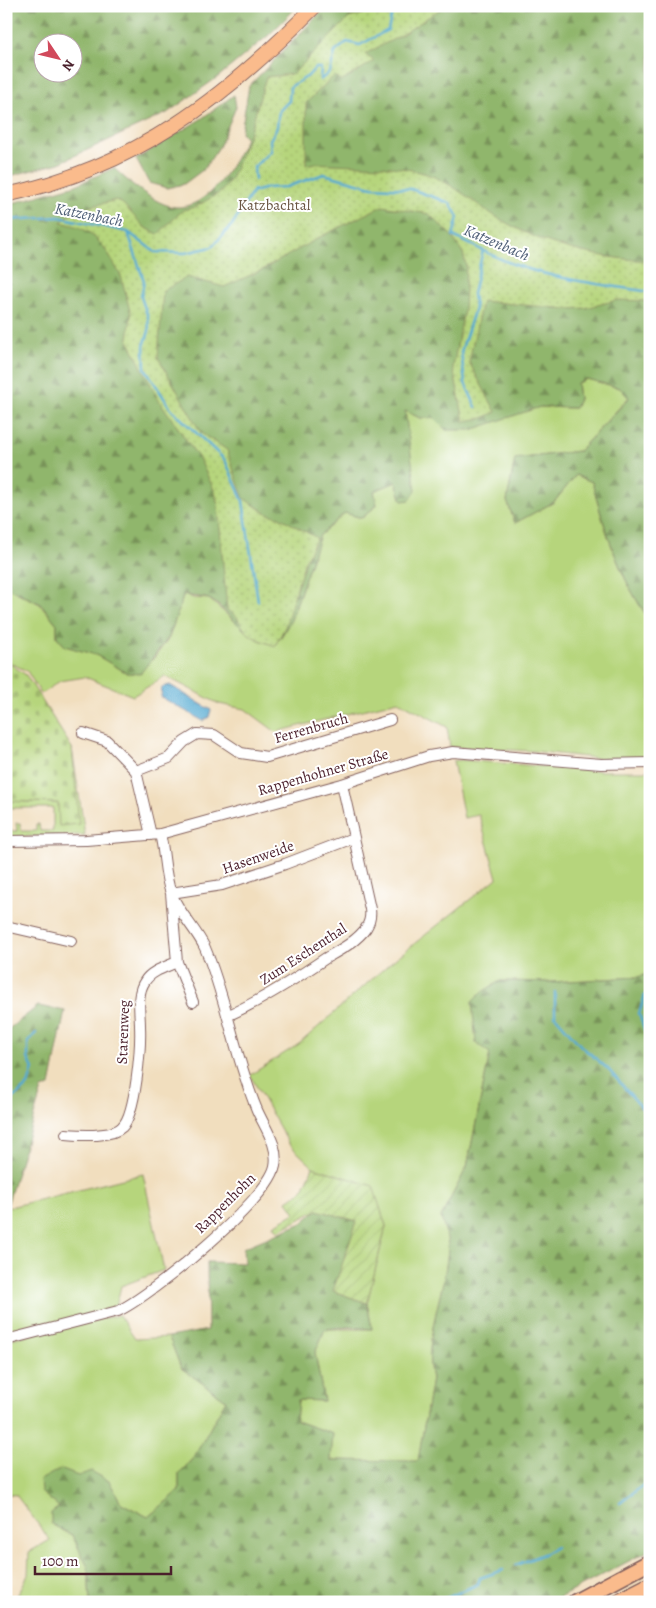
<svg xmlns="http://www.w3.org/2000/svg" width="656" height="1608" font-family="Alegreya,serif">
<defs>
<pattern id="forest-firs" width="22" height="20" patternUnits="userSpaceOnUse" patternTransform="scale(1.25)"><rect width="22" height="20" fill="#90b66c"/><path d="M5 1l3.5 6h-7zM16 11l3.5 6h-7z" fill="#789359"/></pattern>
<pattern id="cemetery-stones" width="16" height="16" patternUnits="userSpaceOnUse" patternTransform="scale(1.25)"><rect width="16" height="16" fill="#b6d57c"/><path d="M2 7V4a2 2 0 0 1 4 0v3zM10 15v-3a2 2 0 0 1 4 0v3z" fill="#9eb66b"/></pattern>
<pattern id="park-dots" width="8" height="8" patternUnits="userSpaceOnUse" patternTransform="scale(1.25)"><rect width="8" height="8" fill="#b6d57c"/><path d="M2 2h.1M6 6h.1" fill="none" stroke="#9eb66b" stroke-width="1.8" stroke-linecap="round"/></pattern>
<pattern id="garden-furrows" width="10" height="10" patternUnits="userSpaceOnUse" patternTransform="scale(1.25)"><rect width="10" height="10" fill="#b6d57c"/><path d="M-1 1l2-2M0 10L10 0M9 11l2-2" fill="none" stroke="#9eb66b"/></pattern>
<pattern id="water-ripples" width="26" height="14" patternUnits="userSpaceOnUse" patternTransform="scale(1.25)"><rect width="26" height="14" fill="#54aad1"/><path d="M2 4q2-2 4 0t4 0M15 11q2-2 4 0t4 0" fill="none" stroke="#488aaa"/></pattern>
</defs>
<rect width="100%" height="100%" fill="#fff"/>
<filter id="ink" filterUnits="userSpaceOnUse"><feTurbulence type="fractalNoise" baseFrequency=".02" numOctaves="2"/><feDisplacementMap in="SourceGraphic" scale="10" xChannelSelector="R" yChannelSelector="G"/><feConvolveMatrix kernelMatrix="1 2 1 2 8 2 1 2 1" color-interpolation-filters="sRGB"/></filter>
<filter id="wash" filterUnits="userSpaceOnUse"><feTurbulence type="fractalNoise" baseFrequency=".0096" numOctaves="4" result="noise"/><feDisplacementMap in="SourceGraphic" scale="20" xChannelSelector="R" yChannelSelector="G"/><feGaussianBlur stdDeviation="1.12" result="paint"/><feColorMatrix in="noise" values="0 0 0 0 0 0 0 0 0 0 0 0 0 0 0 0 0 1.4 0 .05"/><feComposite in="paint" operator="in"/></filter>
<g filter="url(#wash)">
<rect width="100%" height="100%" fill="#f1debe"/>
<path fill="#b6d57c" stroke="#807a54" d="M 587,379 L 620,388 L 629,397 L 579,451 L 515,459 L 507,501 L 515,523 L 554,502 L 576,475 L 592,482 C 604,528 621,582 650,620 L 650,759 L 603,759 L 533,751 L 450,747 L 447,727 L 398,701 L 276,732 L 245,709 L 219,704 L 165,676 L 133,696 L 85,677 L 60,681 L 41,694 L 27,671 L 6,661 L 6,587 L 40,604 L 57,624 L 57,637 L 65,646 L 96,655 L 127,673 L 154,658 L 169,638 L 184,594 L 193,598 L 209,599 L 253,637 L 291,620 L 320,535 L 345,513 L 362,518 L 377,505 L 374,491 L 396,482 L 402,501 L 405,411 L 420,418 L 434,417 L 446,430 L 540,407 L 575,408 L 579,399 L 577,383 Z
M 72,748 L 85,835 L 6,837 L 6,831 L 17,831 L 16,823 L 20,823 L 21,831 L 36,831 L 36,824 L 39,824 L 40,831 L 53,831 L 53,808 L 6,808 L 6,801 L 59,803 Z
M 461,760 L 602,771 L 650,771 L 650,973 L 638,977 L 552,982 L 500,981 L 490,1053 L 467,1167 L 441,1217 C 443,1225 448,1235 448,1244 C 448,1286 422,1338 432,1379 L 418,1462 L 331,1460 L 332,1434 L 296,1421 L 298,1400 L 324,1401 L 315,1353 L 325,1329 L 372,1329 L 367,1303 L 386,1226 L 372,1186 L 313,1167 L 289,1144 L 250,1075 L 299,1044 L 390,963 L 497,878 L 479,815 L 464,818 L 453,761 Z
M 143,1174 L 164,1270 L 121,1286 L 116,1307 L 6,1339 L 6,1208 Z
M 119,1315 L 135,1339 L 169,1337 L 181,1368 L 226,1400 L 194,1457 L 179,1474 L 179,1491 L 148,1517 L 121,1503 L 109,1481 L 41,1492 L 60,1507 L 51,1524 L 72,1535 L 88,1567 L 90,1602 L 14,1602 L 28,1575 L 29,1552 L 50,1540 L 16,1495 L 6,1494 L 6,1340 Z"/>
<path fill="url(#forest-firs)" stroke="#6d6a4c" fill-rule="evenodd" d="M 6,6 L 298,6 L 270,34 L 218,77 L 167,113 L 59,163 L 6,177 ZM 42,42 L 72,42 L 72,72 L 42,72 Z
M 327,6 L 650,6 L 650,620 C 621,582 604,527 592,482 L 576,475 L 554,502 L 515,523 L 507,501 L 515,459 L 579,451 L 629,398 L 620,388 L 587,379 L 577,383 L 579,399 L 575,408 L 540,407 L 471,430 L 446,430 L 434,418 L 420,418 L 405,411 L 416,491 L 410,500 L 402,501 L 396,482 L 374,491 L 377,505 L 362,518 L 345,513 L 320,535 L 291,620 L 280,639 C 249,647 235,616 211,600 C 204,596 193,598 184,594 L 169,637 L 140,674 L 127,673 L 96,655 L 65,646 L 57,637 L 57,624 L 41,604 L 6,587 L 6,205 L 76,185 L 114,168 C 127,181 156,205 175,207 C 208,210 235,163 246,138 L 241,132 L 249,86 Z
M 234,95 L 236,107 L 219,147 L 204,169 L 184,184 L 167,188 L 149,183 L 136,159 L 201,119 Z
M 650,973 L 650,1550 L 551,1602 L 90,1602 L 88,1567 L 72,1535 L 51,1524 L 51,1513 L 59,1507 L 41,1492 L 40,1480 L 60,1469 L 78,1476 L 91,1471 L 109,1481 L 121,1503 L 148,1517 L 179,1491 L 179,1474 L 194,1457 L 226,1400 L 181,1368 L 169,1337 L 208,1330 L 207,1262 L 244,1263 L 243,1248 L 302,1223 L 317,1210 L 358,1221 L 334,1291 L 367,1303 L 372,1329 L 349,1327 L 325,1329 L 315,1353 L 324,1401 L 298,1400 L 296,1421 L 333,1434 L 331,1460 L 418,1461 L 432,1379 C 422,1338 448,1286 448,1244 C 447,1235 443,1225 441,1217 L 467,1167 L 490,1053 L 476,1043 L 472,1002 L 482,992 L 500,981 L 552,982 L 638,977 Z
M 38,1006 L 65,1011 L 50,1086 L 42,1089 L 6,1209 L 6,1031 Z"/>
<path fill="url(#cemetery-stones)" stroke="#807a54" d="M 6,661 L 26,675 L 72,748 L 79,824 L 59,826 L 58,803 L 6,801 Z"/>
<path fill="url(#park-dots)" stroke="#807a54" d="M 378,6 L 445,6 L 400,36 L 365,54 L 374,61 L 342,81 L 334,76 L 306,103 L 306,165 L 315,163 C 350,166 390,163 424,173 C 452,182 471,201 495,216 C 542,246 595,258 650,261 L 650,301 L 617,300 L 586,308 L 567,309 L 482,301 L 469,362 L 496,412 L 483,418 L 464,421 L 453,367 L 464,310 L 466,265 L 463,253 L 451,235 L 429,214 L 382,206 L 320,237 L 262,270 L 224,287 L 187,277 L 163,291 L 158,357 L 201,433 L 227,450 L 243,498 L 268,514 L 279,517 L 317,538 L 305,561 L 285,627 L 275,646 C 265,642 253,639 246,631 C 237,621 241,618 227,610 L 218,506 L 215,492 L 200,460 L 158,399 L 128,340 L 131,315 L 121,276 L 104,247 L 90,233 L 79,227 L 61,222 L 77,210 L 116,200 L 123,204 L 144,227 L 158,234 L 183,210 L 195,207 L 221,192 L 231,179 L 248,138 L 266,77 L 293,74 L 349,18 L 363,14 Z"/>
<path fill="url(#garden-furrows)" stroke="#807a54" d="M 313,1167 L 373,1186 L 386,1226 L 367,1303 L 333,1291 L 357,1221 L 317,1210 L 278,1231 L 274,1225 L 295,1213 L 287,1201 L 303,1190 Z"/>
<path fill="url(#water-ripples)" stroke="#4f647e" d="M 170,685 L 211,710 L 209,717 L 203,721 L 161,697 L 162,687 Z"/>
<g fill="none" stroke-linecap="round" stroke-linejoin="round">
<path stroke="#54aad1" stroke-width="2.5" d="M 255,180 L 254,167 L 271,151 L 270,140 L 277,127 L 279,111 L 289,101 L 290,87 L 308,76 L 315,68 L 321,68 L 320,80 L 330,72 L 335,52 L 347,42 L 360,45 L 388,30 L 392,13 L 405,6
M 253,192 L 267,188 L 286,187 L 324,174 L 372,187 L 411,189 L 450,203 L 458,217 L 453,236 C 473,245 493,257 513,264 C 557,280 604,285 650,292
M 6,220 L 59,217 L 128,232 L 155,252 L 185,253 L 212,247 L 232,225 L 254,190
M 128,232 L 144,281 L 141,297 L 148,317 L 149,331 L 144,346 L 145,368 L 171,409 L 225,460 L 243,501 L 258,601
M 476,407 L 465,383 L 461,352 L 475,308 L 473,294 L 483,250
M 555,992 L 555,1016 L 581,1046 L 608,1069 L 650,1117
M 645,995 L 639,1014 L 647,1037 L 650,1060
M 6,1105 L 28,1085 L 33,1069 L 28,1058 L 28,1042 L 36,1033
M 620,1503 L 650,1480
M 516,1565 L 546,1553 L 556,1547
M 383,1602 L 416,1597 L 436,1602
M 438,1602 L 478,1584 L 480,1578 L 503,1570"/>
</g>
</g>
<g filter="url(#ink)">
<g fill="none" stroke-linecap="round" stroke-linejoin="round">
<g stroke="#84625e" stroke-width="12">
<path id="minor" d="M 83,733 L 107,741 L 136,771 L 151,835
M 136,771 L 169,758 L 184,742 L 197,734 L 214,735 L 241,753 L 267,757 L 390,720
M 6,841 L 86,840 L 160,834 L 342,784 L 429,756 L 453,752 L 601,764 L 650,763
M 6,926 L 71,941
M 193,1002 L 177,962 L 171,893 L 222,885 L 285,864 L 353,838
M 229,1015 C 264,999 295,979 326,958 C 340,950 357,941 366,928 C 370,922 371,916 370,909 L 342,784
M 66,1134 C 80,1135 111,1138 122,1127 C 136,1114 141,1046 140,1026 C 140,1011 136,994 145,981 C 151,971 166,967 177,962
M 6,1340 L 118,1311 C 151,1296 268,1200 275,1166 C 279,1146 265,1128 257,1110 C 235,1058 227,1000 205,948 C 196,929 179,913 171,893 C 164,875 165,853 160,834"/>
</g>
<g stroke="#84625e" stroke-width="16">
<path id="major" d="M 6,195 C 136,167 224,99 315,6"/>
</g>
<g stroke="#84625e" stroke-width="18">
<path id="highway" d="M 575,1602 L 650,1562
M 617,1602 L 650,1585"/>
</g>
<use href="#minor" stroke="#fff" stroke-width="10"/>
<use href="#major" stroke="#fabb8c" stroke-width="14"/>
<use href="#highway" stroke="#fabb8c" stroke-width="15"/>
</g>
</g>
<g text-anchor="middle" stroke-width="4" stroke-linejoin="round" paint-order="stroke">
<g font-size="15" fill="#6a5643" stroke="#fff">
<text x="274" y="210">Katzbachtal</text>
</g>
<g font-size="15" fill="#4a1f2b" stroke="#fff">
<text transform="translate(311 728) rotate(-16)" y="5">Ferrenbruch</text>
<text transform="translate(323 772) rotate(-16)" y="5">Rappenhohner Straße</text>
<text transform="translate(258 857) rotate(-19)" y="5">Hasenweide</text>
<text transform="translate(303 954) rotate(-33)" y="5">Zum Eschenthal</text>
<text transform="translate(123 1032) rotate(-88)" y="5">Starenweg</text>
<text transform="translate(225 1203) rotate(-45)" y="5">Rappenhohn</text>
</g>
<g font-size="16" font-style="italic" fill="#4e5e76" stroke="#fff">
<text transform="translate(89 214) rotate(11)" y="6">Katzenbach</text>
<text transform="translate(497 242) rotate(23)" y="6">Katzenbach</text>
</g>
</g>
<rect width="656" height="1608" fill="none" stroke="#fff" stroke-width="25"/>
<g transform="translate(58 58) rotate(125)"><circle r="24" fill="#ffffff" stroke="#b7a5aa"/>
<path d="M0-4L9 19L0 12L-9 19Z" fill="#d1495b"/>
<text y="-8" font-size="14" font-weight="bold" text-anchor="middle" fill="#4a1f2b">N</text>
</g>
<path d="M35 1566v8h136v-8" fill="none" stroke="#4a1f2b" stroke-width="2.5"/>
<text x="42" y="1566" font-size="15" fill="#4a1f2b" stroke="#ffffff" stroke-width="4" paint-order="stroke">100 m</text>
</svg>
